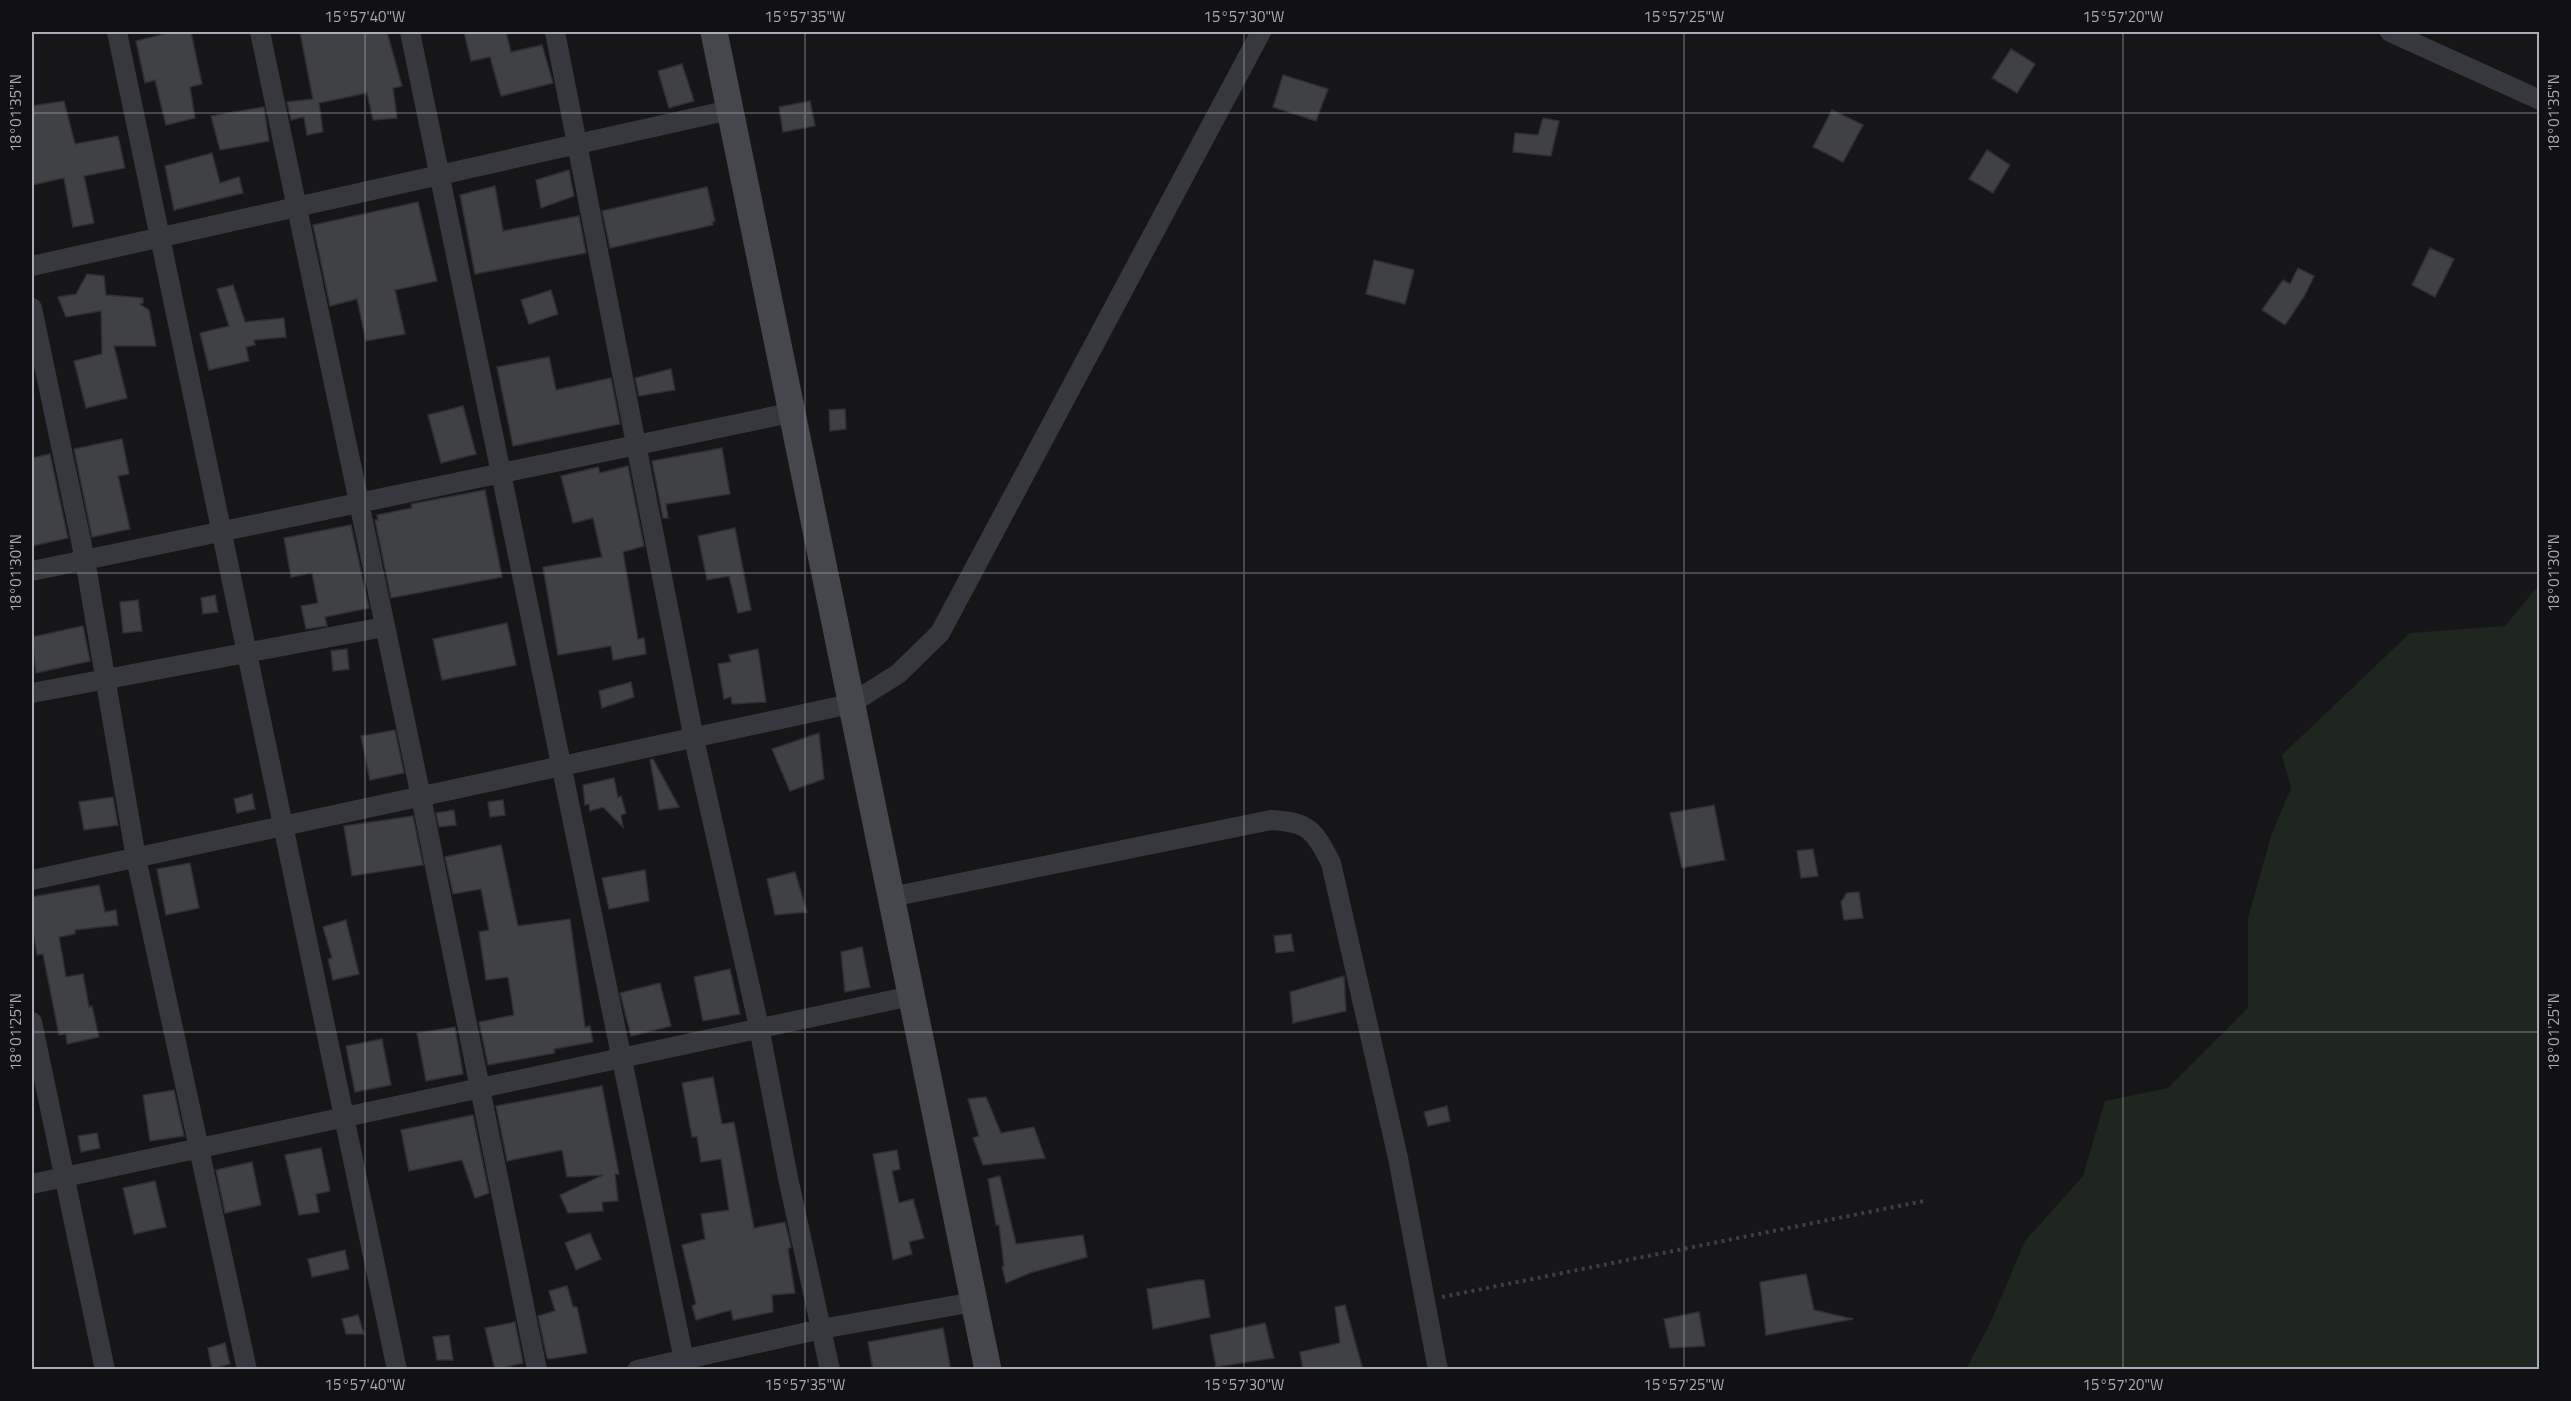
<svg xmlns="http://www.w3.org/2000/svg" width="2571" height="1401" font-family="'Titillium Web',sans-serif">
<rect width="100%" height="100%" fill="#161618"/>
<path fill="#1e261f" d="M 2539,585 L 2539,1369 L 1966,1369 L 1990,1324 L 2025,1241 L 2083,1176 L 2105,1101 L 2168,1088 L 2248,1008 L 2248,918 L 2271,836 L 2291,788 L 2282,755 L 2410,633 L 2505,626 Z"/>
<path fill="#404145" stroke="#303034" stroke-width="1.5" d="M 172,32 L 191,32 L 202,84 L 190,87 L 195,118 L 166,125 L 155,80 L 145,83 L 136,41 Z
M 300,32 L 387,32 L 402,86 L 393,88 L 397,118 L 373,120 L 367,93 L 319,103 L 323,132 L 307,135 L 304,117 L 291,120 L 287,102 L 313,99 Z
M 464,32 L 506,32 L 511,52 L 542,45 L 553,83 L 501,96 L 490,57 L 471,61 Z
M 2011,49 L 2035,64 L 2017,93 L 1992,78 Z
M 682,64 L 694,101 L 669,108 L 658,71 Z
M 1283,75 L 1328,89 L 1316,121 L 1273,107 Z
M 64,101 L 75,144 L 118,136 L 125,168 L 84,176 L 94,223 L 73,227 L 64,178 L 32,185 L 32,106 Z
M 810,101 L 815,126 L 783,132 L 779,107 Z
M 264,107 L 269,141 L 220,150 L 211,116 Z
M 1832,110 L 1863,125 L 1843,162 L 1813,147 Z
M 1543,118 L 1559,121 L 1551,156 L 1513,152 L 1515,133 L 1538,135 Z
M 1987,150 L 2010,165 L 1993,193 L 1969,179 Z
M 212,153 L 220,183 L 239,177 L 243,193 L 174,210 L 165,166 Z
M 569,170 L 574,196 L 541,208 L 536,180 Z
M 495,186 L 503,231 L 579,216 L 586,253 L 475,274 L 460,195 Z
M 707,187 L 715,221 L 712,222 L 713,225 L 610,248 L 602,211 Z
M 418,202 L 437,281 L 395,290 L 405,334 L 366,341 L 357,299 L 330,306 L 313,225 Z
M 2430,248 L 2454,259 L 2435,297 L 2412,285 Z
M 1374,260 L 1414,270 L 1405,304 L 1366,294 Z
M 2298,268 L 2314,276 L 2305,295 L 2285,325 L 2262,310 L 2283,280 L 2290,284 Z
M 87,274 L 104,276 L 106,295 L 143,298 L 143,303 L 140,304 L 149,310 L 156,346 L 114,346 L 127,398 L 86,408 L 74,361 L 102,354 L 101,311 L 66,317 L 58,297 L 76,294 Z
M 233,285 L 245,322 L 284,318 L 286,337 L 254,340 L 255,345 L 246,347 L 249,361 L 209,370 L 200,333 L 229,326 L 217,289 Z
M 551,290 L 558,314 L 529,324 L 521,300 Z
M 549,357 L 556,390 L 611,378 L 620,424 L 513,446 L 497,367 Z
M 671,369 L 675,390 L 639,396 L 635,378 Z
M 463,406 L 476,454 L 441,463 L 428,415 Z
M 845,409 L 846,429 L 830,431 L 829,410 Z
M 122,439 L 129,474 L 118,476 L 130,529 L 92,537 L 74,449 Z
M 722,448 L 730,494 L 666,504 L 668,518 L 663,518 L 652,461 Z
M 50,454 L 68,538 L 32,546 L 32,458 Z
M 628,466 L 644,546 L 623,552 L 638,639 L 644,638 L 646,654 L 613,660 L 611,646 L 558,655 L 543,567 L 602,557 L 593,518 L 573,523 L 561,476 L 598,467 L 600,473 Z
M 485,490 L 502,577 L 391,598 L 375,520 L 378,520 L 377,515 L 412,508 L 411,504 Z
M 351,525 L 369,608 L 325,617 L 327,626 L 306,629 L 301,606 L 318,603 L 312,573 L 291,577 L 284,538 Z
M 735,528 L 751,610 L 738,613 L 729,576 L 707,580 L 698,536 Z
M 215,595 L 218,612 L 203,614 L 201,598 Z
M 138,600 L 142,631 L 123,633 L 120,602 Z
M 507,623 L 516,665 L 442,680 L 433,639 Z
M 83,626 L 90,661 L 36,673 L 32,637 Z
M 347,649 L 349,669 L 333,671 L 331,651 Z
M 758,649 L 766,702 L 732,704 L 731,697 L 724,699 L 718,664 L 731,662 L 729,655 Z
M 631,682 L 634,697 L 602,708 L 599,691 Z
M 395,730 L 404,773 L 370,780 L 361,736 Z
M 819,733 L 824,779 L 790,791 L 772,749 Z
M 653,759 L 679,807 L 659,810 L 650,760 Z
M 614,778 L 618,798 L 621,796 L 626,813 L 621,815 L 623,827 L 603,807 L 590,811 L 589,804 L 585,805 L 583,785 Z
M 252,794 L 255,809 L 237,813 L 234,799 Z
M 113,797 L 118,825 L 84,830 L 79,802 Z
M 503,800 L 505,815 L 490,817 L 488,802 Z
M 1714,805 L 1725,860 L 1682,868 L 1670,813 Z
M 454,810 L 456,825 L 439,827 L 436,813 Z
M 413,816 L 423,865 L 352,876 L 344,826 Z
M 501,845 L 518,926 L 570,919 L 585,1027 L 590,1026 L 593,1042 L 554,1049 L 555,1053 L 488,1065 L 479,1022 L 514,1015 L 508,977 L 486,980 L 479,932 L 489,930 L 481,889 L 453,894 L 445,857 Z
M 1813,849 L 1818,876 L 1801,878 L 1797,851 Z
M 190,863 L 199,908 L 166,915 L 157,869 Z
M 645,870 L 649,901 L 609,909 L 602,878 Z
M 795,872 L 807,912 L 775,915 L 767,879 Z
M 99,885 L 105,912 L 116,910 L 118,925 L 75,930 L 75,934 L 59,937 L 66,977 L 83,974 L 89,1007 L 92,1006 L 99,1037 L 67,1044 L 66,1034 L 59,1035 L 43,954 L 37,955 L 32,924 L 32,897 Z
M 1859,892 L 1863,918 L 1844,920 L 1841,902 L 1847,893 Z
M 346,920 L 359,974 L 333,980 L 328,959 L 332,958 L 323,927 Z
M 1291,934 L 1294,951 L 1276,953 L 1274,936 Z
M 862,947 L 870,987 L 845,992 L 841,952 Z
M 730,969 L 740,1014 L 703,1021 L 694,977 Z
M 1344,976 L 1346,1011 L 1293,1023 L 1290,992 Z
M 660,983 L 671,1026 L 631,1036 L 620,993 Z
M 455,1027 L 463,1074 L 426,1081 L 417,1033 Z
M 382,1039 L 391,1085 L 355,1092 L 346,1046 Z
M 713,1077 L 722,1124 L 734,1122 L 754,1228 L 785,1222 L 791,1247 L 788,1249 L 795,1293 L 772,1295 L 773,1312 L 733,1320 L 731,1310 L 696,1320 L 692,1306 L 696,1304 L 682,1245 L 705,1239 L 701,1214 L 729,1210 L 721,1159 L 701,1162 L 697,1137 L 692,1137 L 682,1083 Z
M 602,1086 L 619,1174 L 615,1174 L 618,1201 L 602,1202 L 603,1211 L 568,1213 L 560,1195 L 603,1175 L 567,1177 L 562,1150 L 507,1161 L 496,1106 Z
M 174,1090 L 184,1136 L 150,1141 L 143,1095 Z
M 986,1097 L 1001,1133 L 1034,1127 L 1045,1158 L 983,1165 L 973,1138 L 979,1136 L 968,1099 Z
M 1447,1106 L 1450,1121 L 1428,1126 L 1424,1112 Z
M 473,1115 L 489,1193 L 475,1198 L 462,1160 L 409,1171 L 401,1130 Z
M 97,1133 L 100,1148 L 81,1152 L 78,1136 Z
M 321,1148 L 330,1191 L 316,1194 L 319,1212 L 299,1215 L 285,1155 Z
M 897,1150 L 900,1169 L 892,1171 L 899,1203 L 913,1199 L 924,1238 L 909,1242 L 912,1254 L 893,1260 L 873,1154 Z
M 252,1162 L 261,1205 L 225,1213 L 216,1170 Z
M 1000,1176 L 1016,1244 L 1083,1235 L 1087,1257 L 1030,1273 L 1006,1283 L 1002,1267 L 1004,1266 L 999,1225 L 996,1225 L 988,1179 Z
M 155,1181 L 166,1227 L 134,1234 L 123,1188 Z
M 590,1233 L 601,1259 L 576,1270 L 565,1243 Z
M 345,1250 L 349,1269 L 312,1277 L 308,1259 Z
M 1806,1274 L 1814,1310 L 1853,1319 L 1766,1335 L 1760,1282 Z
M 1197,1280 L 1204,1280 L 1210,1317 L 1153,1329 L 1147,1289 Z
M 567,1286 L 573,1307 L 577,1307 L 587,1353 L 550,1359 L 547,1358 L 538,1316 L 555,1311 L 549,1291 Z
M 1345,1305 L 1363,1370 L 1303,1370 L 1300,1352 L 1340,1343 L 1335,1307 Z
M 1699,1312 L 1705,1346 L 1670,1348 L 1664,1319 Z
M 358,1315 L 364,1334 L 346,1334 L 342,1319 Z
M 515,1322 L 523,1363 L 495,1370 L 485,1328 Z
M 1265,1323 L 1274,1358 L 1216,1367 L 1210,1335 Z
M 943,1328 L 951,1370 L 873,1370 L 868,1342 Z
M 449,1335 L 453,1360 L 437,1360 L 433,1337 Z
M 225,1343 L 230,1364 L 212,1369 L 208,1348 Z"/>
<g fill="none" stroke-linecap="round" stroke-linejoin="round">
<path stroke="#3d3f44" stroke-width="4" stroke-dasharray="3 4.5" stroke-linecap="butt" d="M 1442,1297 L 1924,1201"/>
<path stroke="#37383d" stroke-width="20" d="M 117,32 L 397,1370
M 260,32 L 421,797 L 537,1370
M 410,32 L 686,1370
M 555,32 L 694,739 L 759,1027 L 788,1178 L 830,1370
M 2390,32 L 2540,100
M 32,266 L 730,110
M 32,308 L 85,560 L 136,858 L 247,1370
M 32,571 L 790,413
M 32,693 L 384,627
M 32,880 L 850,704 L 898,674 L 940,633 L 1261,32
M 891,897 L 1271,820 C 1309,822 1314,830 1331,863 L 1398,1158 L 1438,1370
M 32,1022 L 105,1370
M 32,1184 L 911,996
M 637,1370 L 821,1329 L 974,1302"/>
<path stroke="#45474d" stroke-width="27" d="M 714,32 L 988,1370"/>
</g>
<path fill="none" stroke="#a8adb8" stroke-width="1.5" stroke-opacity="0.45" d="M 365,32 L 365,1370M 805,32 L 805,1370M 1244,32 L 1244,1370M 1684,32 L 1684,1370M 2123,32 L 2123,1370M 32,113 L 2540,113M 32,573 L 2540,573M 32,1032 L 2540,1032"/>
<rect width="2571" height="1401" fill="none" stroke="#111113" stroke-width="66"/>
<rect x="33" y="33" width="2505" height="1335" fill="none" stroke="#a8adb8" stroke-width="2"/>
<g font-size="15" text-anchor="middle" fill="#a8adb8">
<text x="365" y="22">15°57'40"W</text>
<text x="805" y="22">15°57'35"W</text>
<text x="1244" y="22">15°57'30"W</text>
<text x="1684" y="22">15°57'25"W</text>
<text x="2123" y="22">15°57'20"W</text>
<text transform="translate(16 113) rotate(-90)" y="5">18°01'35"N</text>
<text transform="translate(2554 113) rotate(-90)" y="5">18°01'35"N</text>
<text transform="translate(16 573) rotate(-90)" y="5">18°01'30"N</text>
<text transform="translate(2554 573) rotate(-90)" y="5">18°01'30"N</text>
<text transform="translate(16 1032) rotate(-90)" y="5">18°01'25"N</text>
<text transform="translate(2554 1032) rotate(-90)" y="5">18°01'25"N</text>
<text x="365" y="1390">15°57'40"W</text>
<text x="805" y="1390">15°57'35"W</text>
<text x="1244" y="1390">15°57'30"W</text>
<text x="1684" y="1390">15°57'25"W</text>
<text x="2123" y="1390">15°57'20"W</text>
</g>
</svg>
